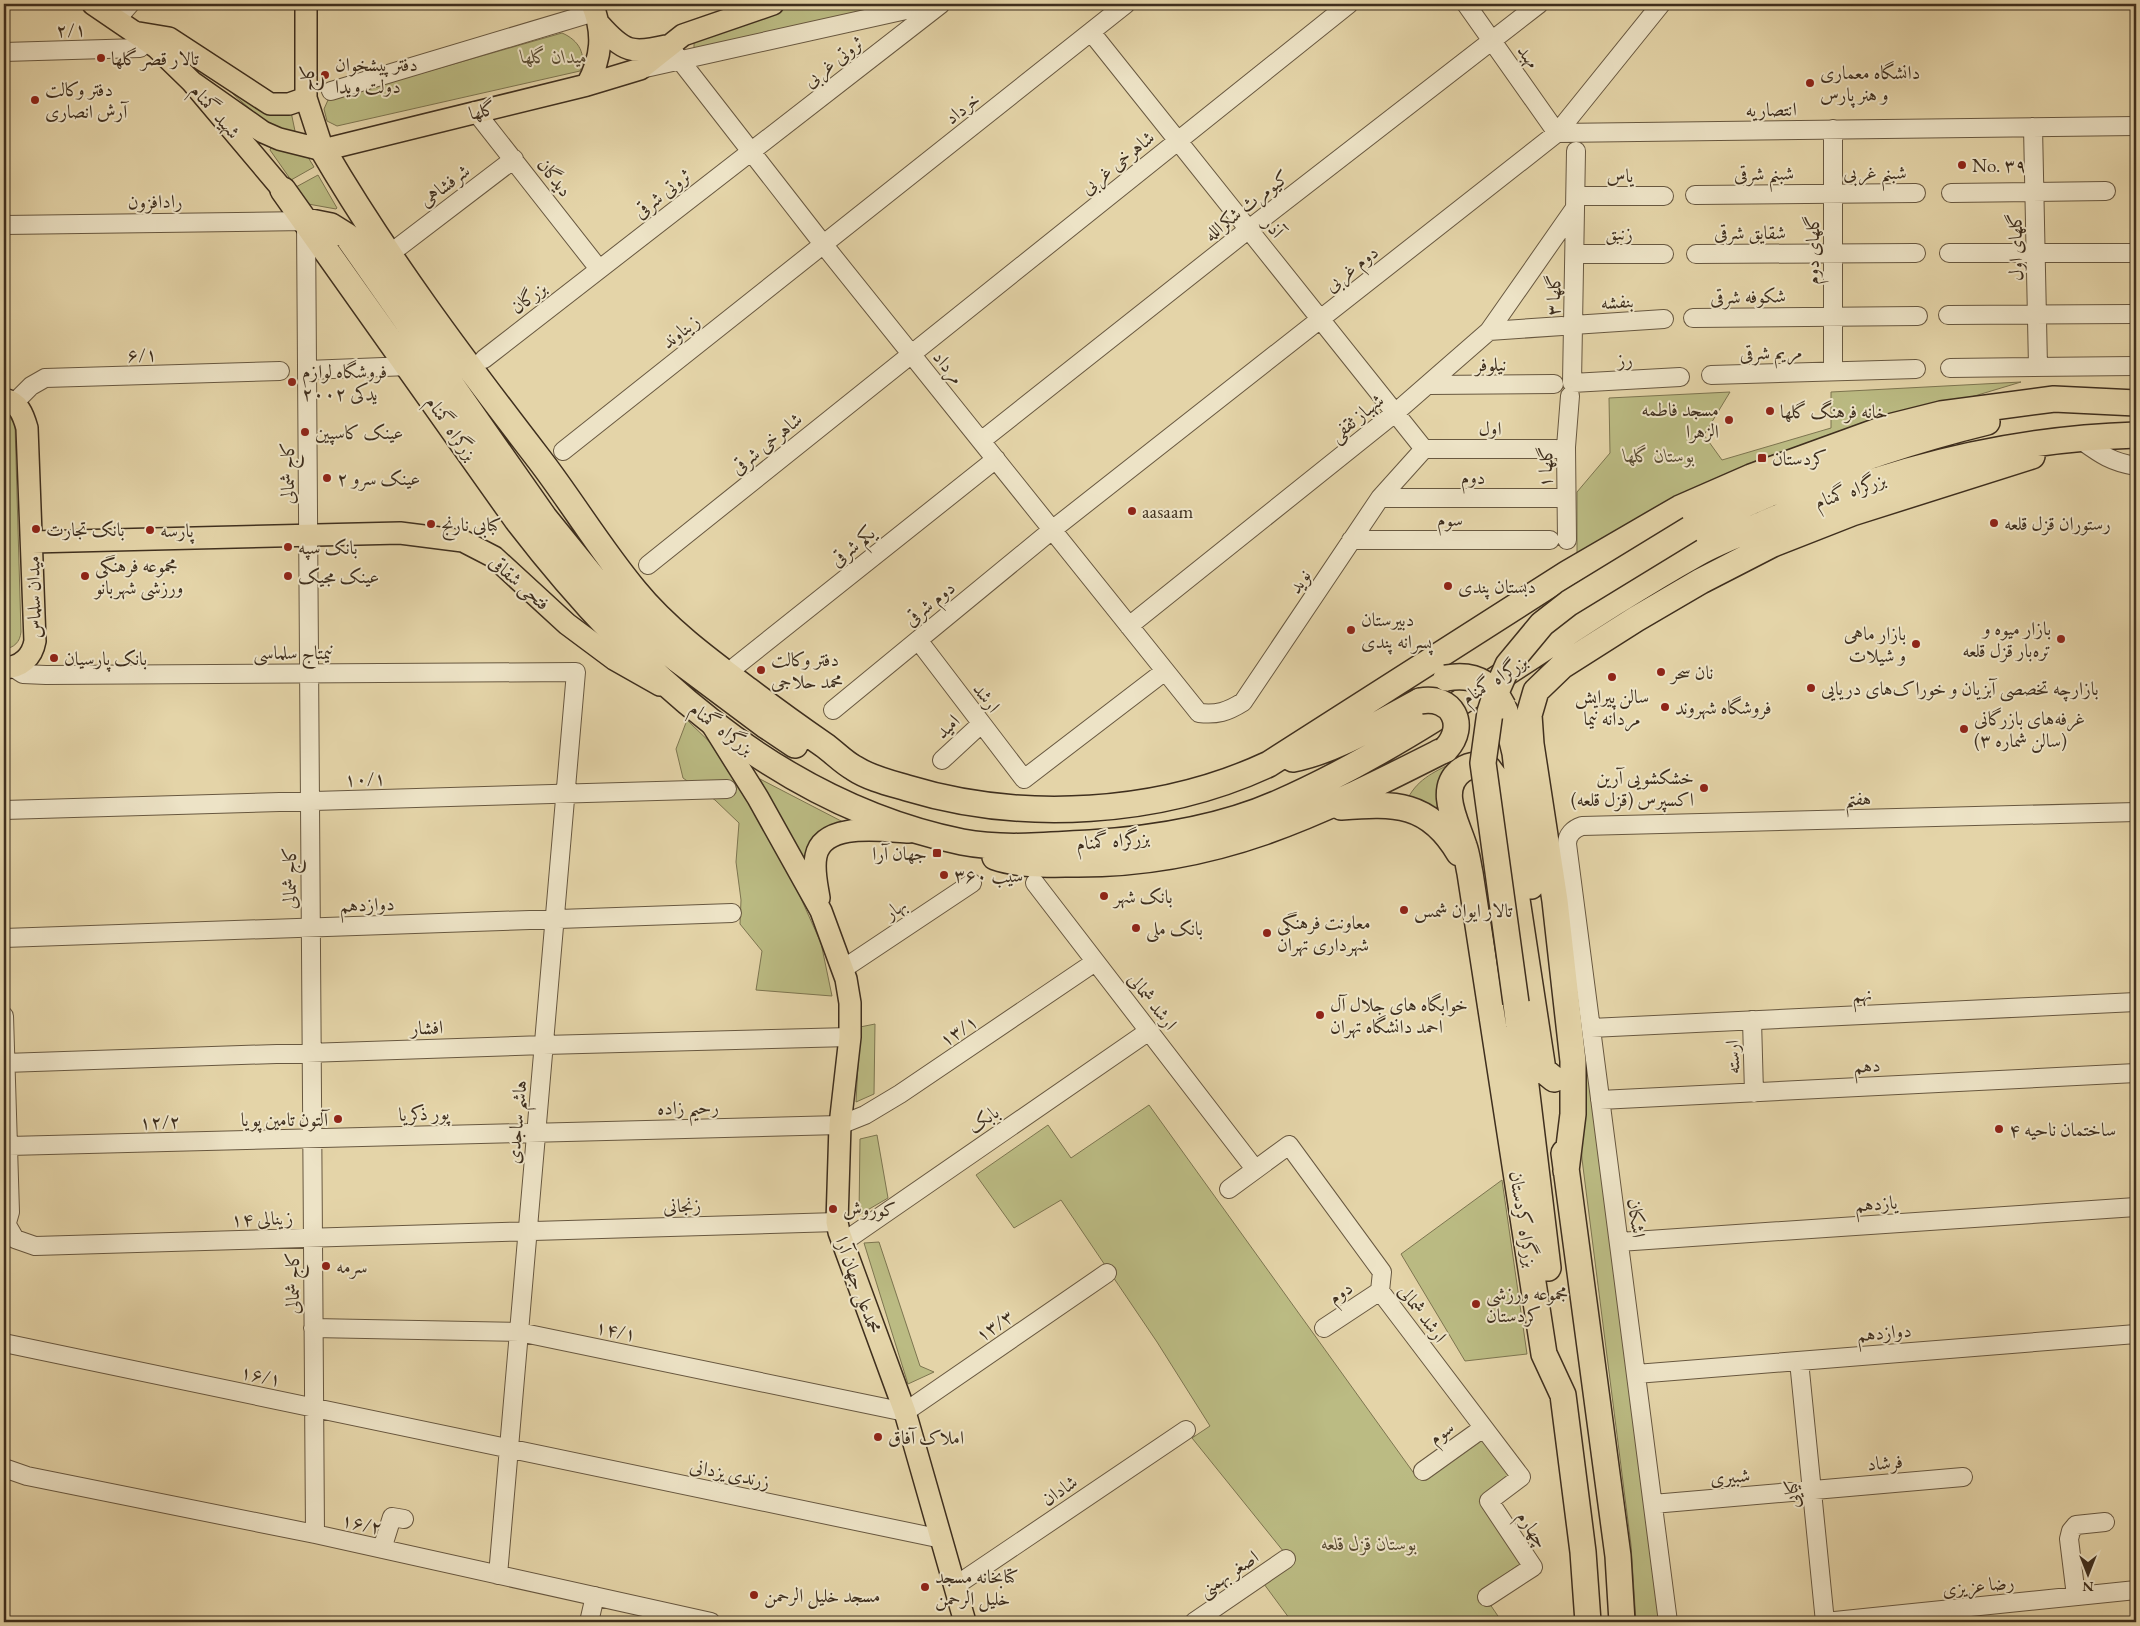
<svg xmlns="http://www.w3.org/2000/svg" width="2140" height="1626" font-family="'EB Garamond',Amiri,serif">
<rect width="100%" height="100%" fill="#e4d4a8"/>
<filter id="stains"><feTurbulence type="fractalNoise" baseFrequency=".004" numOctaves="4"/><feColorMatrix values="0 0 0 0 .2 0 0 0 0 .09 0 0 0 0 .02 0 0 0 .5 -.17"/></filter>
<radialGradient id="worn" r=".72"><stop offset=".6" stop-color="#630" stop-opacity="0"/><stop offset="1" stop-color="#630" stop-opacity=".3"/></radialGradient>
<path fill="#bbbb83" stroke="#7d7550" d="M 796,4 L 901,4 L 694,50 L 694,40 Z
M 562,33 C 579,40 587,55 580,71 L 337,126 L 327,121 L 324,109 L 328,100 Z
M 210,72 L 290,107 L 295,131 C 272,135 227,88 210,72 Z
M 271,147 L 288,152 L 306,154 L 314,167 L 291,180 L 270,150 Z
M 318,175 L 337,208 L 336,209 L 308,204 L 296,187 Z
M 2021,382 L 1918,413 L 1837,434 L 1757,460 L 1577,555 L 1577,492 L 1610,453 L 1609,398 L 1730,392 L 1704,435 L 1722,460 L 1831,428 L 1831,392 Z
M 4,416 L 10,417 L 15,425 L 21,632 C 20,642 14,648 4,649 Z
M 687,720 L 719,751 L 790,874 L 821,943 L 832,996 L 756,990 L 762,951 L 740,924 L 741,900 L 736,862 L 739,823 L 715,800 L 683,778 L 676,749 Z
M 1454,762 L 1452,826 L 1406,802 C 1416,780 1432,773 1454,762 Z
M 760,779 L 843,822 L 815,835 L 803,864 Z
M 1586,1023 L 1661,1622 L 1636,1622 L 1631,1545 L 1582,1159 L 1579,1110 L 1580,1030 Z
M 875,1024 L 874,1094 L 856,1102 L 860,1027 Z
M 1149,1105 L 1418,1479 L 1480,1433 L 1512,1475 L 1479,1501 L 1524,1561 L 1481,1591 L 1502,1622 L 1292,1622 L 1264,1584 L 1292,1562 L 1192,1438 L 1210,1426 L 1157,1342 L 1061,1200 L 1014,1228 L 976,1175 L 1048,1125 L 1071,1158 Z
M 877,1135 L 888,1198 L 859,1215 L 860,1139 Z
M 1502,1180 L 1527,1354 L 1465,1361 L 1401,1254 Z
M 879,1242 L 920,1366 L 934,1372 L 908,1384 L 864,1243 Z"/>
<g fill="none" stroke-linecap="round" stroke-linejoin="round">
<g stroke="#685840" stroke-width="20">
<path id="minor" d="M 1466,4 L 1557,133
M 116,20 L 130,4
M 1091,32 L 1424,449
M 669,46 L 823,244 L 1199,713 C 1217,715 1227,712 1243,702 L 1380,498 L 1424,449
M 4,52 L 140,48
M 641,69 L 933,4
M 331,91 L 595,12
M 475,111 L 599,269
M 2033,127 L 2038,367
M 1557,133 L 2136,126
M 1576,151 L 1572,383 L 1680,377
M 1951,193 L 2106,191
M 1695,195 L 1916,193
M 1576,196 L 1664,196
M 4,225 L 306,221 L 315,1534
M 400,246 L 514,159
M 1949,253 L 2131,253
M 1575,254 L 1664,254
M 1696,254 L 1916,253
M 1948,315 L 2133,314
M 1693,318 L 1918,316
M 1573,325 L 1664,319
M 1489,331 L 1562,326
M 484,359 L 941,4
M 1950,368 L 2135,366
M 307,370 L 409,366
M 1833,371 L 1833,129
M 1711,375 L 1916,369
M 1428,385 L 1554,384
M 14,403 L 31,386 L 45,378 L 280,371
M 2078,438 C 2099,453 2110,462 2136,466
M 981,441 L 1249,229 L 1539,4
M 1424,449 L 1556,449
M 563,451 L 1126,4
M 1380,498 L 1565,498
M 1351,540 L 1550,540
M 1567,540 L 1566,447 L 1570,396
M 648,565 L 1349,4
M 1129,626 L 1395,413 L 1489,331 L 1575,208
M 918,640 L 1024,779 L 1165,671
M 736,666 L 996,459
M 12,667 L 23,674 L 46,675 L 576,672 L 498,1575
M 833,710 L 1052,530 L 1557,133 L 1661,4
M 942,760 L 981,724
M 4,810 L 727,789
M 1035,883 L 1255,1169
M 4,938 L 732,913
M 843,969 L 972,883
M 4,1016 L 10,1212 L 4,1233
M 1752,1020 L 1754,1093
M 1591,1028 L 2136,1002
M 5,1063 L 544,1045 L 850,1037
M 1600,1100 L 2136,1073
M 9,1146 L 840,1125 L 865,1115 L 900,1094 L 1095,962
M 1229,1189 L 1289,1145 L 1382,1272 L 1380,1291 L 1521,1477 L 1489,1501 L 1533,1567 L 1487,1597
M 7,1225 L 15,1239 L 35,1246 L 837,1222
M 1619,1242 L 2136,1207
M 842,1243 L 1149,1031
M 313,1328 L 519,1332 L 905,1412 L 1107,1273
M 1324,1328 L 1380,1291
M 4,1343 L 942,1539
M 1799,1361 L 1825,1622
M 1636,1374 L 2136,1334
M 4,1468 L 27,1476 L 315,1534 L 711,1622
M 1423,1471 L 1483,1428
M 1653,1504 L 1963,1477
M 382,1549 L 392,1517 L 404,1519
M 955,1586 L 1186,1430
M 2076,1596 L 2069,1539 L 2071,1531 L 2076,1525 L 2105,1522
M 589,1622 L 595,1596
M 1194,1622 L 1286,1559
M 1668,1622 L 1567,844 C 1567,835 1573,829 1582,826 L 2136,812
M 1825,1622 L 2136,1590"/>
</g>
<g stroke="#3f2f1e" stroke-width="24">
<path id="major" d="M 93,4 L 156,47 L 192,82 L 283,190
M 306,4 L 306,98 L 323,150
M 600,25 C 624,52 632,54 666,46
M 139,33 L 169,38 L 270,104 L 289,104 L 306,98
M 192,82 L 263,132 L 279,139 L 323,150 L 587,85 L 640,69 L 683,35 L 773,4
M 587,85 C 602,57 604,33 592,4
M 4,399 C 19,403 23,414 27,428 L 35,641 C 32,658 21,667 4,668
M 32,542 L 400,533 L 463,541 L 494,557 L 567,624 L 614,659 L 660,685
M 711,723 L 758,798 L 821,911 L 846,979 L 850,1003 L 850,1037 L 840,1125 L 837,1222 L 839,1232 L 905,1412 L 965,1622
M 819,898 C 817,885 813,870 816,856 C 823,821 883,831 909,832"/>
</g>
<g stroke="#3f2f1e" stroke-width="28">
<path id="highway" d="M 323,150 C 386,258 462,359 539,459 C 572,502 600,549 635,591 C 666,629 708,660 748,690 C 773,709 798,727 824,745 C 834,752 843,762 854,768 C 869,778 890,783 907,788 C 1022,823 1160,815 1269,764 L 1568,573 L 1680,508 L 1751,477 L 1889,427 L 1941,414 L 2054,399 L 2136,403
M 283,190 L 517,520 C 629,666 775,804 962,842 C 1003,850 1048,845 1090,843 C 1154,839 1219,829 1278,803 C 1426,738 1555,633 1696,554 C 1717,542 1741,533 1763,524 C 1882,471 2005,439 2136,435
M 306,221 L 331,226 L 347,236 L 544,517 L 603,590 L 645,633 L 678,660 L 765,725 L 795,745
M 1690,529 C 1786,484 1884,447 1987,422
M 1505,711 L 1515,753 L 1531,886
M 1293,759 C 1338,750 1380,722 1420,701
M 1341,807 C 1395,803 1429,802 1459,853
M 995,857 C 1021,866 1051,864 1078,864 C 1222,864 1321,812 1446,749
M 1516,1003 L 1548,1268
M 1554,1079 L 1543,1070 L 1500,788 L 1497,780 L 1488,768 C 1478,764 1471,764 1462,770 C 1436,788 1457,823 1464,846 C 1467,854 1468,864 1470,873 L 1544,1354 L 1563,1395 L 1583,1552 L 1588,1622
M 1564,1153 L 1618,1556 L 1622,1622
M 1566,1171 L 1573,1114 L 1573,1061 L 1555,901 L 1531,744 L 1529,715 L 1536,691 L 1562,666 L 1636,619 L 1701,581 L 1773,544 L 1852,513 L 2032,456"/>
</g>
<use href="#minor" stroke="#ede3c6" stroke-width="18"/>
<use href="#major" stroke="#e4d4a8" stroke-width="21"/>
<use href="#highway" stroke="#e4d4a8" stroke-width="25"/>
<g stroke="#3f2f1e" stroke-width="28" stroke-linecap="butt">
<path id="highway-bridge" d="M 1446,678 C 1473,673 1491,682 1503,706
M 1420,701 C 1452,695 1468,725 1446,749
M 1516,1003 L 1483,763 L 1490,712 L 1497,690 L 1508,665 L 1542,624 L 1569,603 L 1690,529"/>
</g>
<use href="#highway-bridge" stroke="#e4d4a8" stroke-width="25"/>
</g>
<g fill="#8f2418" stroke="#ede3c6" stroke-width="2">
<circle cx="101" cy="58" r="5"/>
<circle cx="325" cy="75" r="5"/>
<circle cx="1810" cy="83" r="5"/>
<circle cx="35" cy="100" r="5"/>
<circle cx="1962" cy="165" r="5"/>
<circle cx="292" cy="382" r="5"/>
<circle cx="1770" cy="411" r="5"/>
<circle cx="1729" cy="420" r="5"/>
<circle cx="305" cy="432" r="5"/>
<rect x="1757" y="453" width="10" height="10" rx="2.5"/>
<circle cx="327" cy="478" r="5"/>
<circle cx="1132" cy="511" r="5"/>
<circle cx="1994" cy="523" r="5"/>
<circle cx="431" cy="524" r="5"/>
<circle cx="36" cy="529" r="5"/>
<circle cx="150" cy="530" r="5"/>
<circle cx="288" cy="547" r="5"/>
<circle cx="85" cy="576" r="5"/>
<circle cx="288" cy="576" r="5"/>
<circle cx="1448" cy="586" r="5"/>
<circle cx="1351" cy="630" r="5"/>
<circle cx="2061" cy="639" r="5"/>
<circle cx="1916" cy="644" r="5"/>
<circle cx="54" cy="658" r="5"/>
<circle cx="761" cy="670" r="5"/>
<circle cx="1661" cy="672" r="5"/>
<circle cx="1612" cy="677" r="5"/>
<circle cx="1811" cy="688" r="5"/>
<circle cx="1665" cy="707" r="5"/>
<circle cx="1964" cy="729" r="5"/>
<circle cx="1704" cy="788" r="5"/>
<rect x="932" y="848" width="10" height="10" rx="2.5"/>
<circle cx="944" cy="875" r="5"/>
<circle cx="1104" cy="896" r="5"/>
<circle cx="1404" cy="910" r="5"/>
<circle cx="1136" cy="928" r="5"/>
<circle cx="1267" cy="933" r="5"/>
<circle cx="1320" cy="1015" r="5"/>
<circle cx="338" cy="1119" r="5"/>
<circle cx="1999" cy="1129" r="5"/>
<circle cx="833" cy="1209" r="5"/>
<circle cx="326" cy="1266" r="5"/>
<circle cx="1476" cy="1304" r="5"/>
<circle cx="878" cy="1437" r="5"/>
<circle cx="925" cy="1587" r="5"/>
<circle cx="754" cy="1595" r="5"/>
</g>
<g text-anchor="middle" stroke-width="4" stroke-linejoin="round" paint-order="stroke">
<g font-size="19" fill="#3f2f1e" stroke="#ede3c6">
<text transform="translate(71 29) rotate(-2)" y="7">۲/۱</text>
<text transform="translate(1529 56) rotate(55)" y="7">مهبد</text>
<text transform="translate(833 61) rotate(-38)" y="7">ثروتی غربی</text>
<text transform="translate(307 78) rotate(-91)" y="7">کاج</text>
<text transform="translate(962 108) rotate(-38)" y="7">خرداد</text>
<text transform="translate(1771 109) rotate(-1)" y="7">انتصاریه</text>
<text transform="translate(482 110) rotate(-14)" y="7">گلها</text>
<text transform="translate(216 111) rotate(49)" y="7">شهید گمنام</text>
<text transform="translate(1117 162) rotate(-39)" y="7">شاهرخی غربی</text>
<text x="1875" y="179">شبنم غربی</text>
<text transform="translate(1764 173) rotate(-1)" y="7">شبنم شرقی</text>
<text x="1620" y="182">یاس</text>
<text transform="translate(555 177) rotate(52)" y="7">دیدگان</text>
<text transform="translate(444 185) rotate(-37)" y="7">شرفشاهی</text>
<text transform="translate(662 193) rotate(-38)" y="7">ثروتی شرقی</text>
<text transform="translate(155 201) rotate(-1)" y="7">رادافزون</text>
<text transform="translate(1246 205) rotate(-38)" y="7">کیومرث شکرالله</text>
<text transform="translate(1274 227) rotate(51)" y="7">آذر</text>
<text x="1750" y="239">شقایق شرقی</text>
<text x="1619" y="240">زنبق</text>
<text transform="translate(2015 247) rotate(-91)" y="7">گلهای اول</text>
<text transform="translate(1812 250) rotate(-90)" y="7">گلهای دوم</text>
<text transform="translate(1351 268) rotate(-38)" y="7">دوم غربی</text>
<text transform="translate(1553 295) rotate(-88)" y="7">گلها ۳</text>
<text transform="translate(1748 296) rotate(-1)" y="7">شکوفه شرقی</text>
<text transform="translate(528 297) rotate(-38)" y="7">بزرگان</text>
<text transform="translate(1617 301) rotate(-4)" y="7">بنفشه</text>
<text transform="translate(680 331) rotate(-38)" y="7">زیناوند</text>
<text transform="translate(1771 352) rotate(-2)" y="7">مریم شرقی</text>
<text transform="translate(142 354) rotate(-2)" y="7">۶/۱</text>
<text transform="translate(1625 359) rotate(-4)" y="7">رز</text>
<text x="1491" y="371">نیلوفر</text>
<text transform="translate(949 367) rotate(51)" y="7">مرداد</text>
<text transform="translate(1356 417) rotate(-39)" y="7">شهباز ثقفی</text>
<text transform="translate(452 428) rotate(55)" y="7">بزرگراه گمنام</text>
<text x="1490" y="435">اول</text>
<text transform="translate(766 443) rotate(-39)" y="7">شاهرخی شرقی</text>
<text transform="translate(1545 467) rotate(-88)" y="7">گلها ۱</text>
<text transform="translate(287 473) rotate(-90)" y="7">کاج شمالی</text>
<text x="1473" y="484">دوم</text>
<text transform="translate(1850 490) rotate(-19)" y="7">بزرگراه گمنام</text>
<text x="1450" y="526">سوم</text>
<text transform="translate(852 546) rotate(-39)" y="7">یکم شرقی</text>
<text transform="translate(1299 581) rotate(-56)" y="7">نوید</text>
<text transform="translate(520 582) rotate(41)" y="7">فتحی شقاقی</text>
<text transform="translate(33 597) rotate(-91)" y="7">میدان سلماس</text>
<text transform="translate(929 603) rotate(-39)" y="7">دوم شرقی</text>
<text x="293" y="659">نیمتاج سلماسی</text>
<text transform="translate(1494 679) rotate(-33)" y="7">بزرگراه گمنام</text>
<text transform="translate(987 697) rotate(53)" y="7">ارشد</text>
<text transform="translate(947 726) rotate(-44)" y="7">امید</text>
<text transform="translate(722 728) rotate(37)" y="7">بزرگراه گمنام</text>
<text transform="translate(365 778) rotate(-2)" y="7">۱۰/۱</text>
<text transform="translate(1858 798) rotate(-1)" y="7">هفتم</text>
<text transform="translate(1113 840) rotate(-5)" y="7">بزرگراه گمنام</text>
<text transform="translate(289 878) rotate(-90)" y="7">کاج شمالی</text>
<text transform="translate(367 904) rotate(-2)" y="7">دوازدهم</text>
<text transform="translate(895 908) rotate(-34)" y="7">بهار</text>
<text transform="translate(1862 994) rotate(-3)" y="7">نهم</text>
<text transform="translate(1153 1001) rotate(52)" y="7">ارشد شمالی</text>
<text transform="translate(427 1027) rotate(-2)" y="7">افشار</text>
<text transform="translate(958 1030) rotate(-34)" y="7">۱۳/۱</text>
<text transform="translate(1732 1057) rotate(-92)" y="7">ارسته</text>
<text transform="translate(1867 1065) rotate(-3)" y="7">دهم</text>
<text transform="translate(688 1107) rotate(-1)" y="7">رحیم زاده</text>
<text transform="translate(424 1113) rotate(-2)" y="7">پور ذکریا</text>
<text transform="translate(983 1119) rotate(-35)" y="7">بابک</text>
<text transform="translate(160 1121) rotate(-2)" y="7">۱۲/۲</text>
<text transform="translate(516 1122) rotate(-85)" y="7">هاشم ساجدی</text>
<text transform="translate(1876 1203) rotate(-4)" y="7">یازدهم</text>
<text transform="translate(682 1205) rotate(-2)" y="7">زنجانی</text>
<text transform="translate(262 1218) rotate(-2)" y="7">زینالی ۱۴</text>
<text transform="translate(1637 1218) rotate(83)" y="7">اشکان</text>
<text transform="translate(1524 1219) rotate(81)" y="7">بزرگراه کردستان</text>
<text transform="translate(292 1283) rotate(-90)" y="7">کاج شمالی</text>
<text transform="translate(859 1285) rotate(70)" y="7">محمدعلی جهان آرا</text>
<text transform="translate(1340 1292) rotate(-34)" y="7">دوم</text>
<text transform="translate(1423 1313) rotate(53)" y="7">ارشد شمالی</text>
<text transform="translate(994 1325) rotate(-35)" y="7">۱۳/۳</text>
<text transform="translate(616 1330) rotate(12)" y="7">۱۴/۱</text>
<text transform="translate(1884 1332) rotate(-5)" y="7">دوازدهم</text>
<text transform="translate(261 1375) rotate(12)" y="7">۱۶/۱</text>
<text transform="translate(1441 1432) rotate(-36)" y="7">سوم</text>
<text transform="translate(1885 1462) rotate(-5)" y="7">فرشاد</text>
<text transform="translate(730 1473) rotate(12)" y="7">زرندی یزدانی</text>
<text transform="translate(1730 1476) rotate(-5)" y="7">شبیری</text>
<text transform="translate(1059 1490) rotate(-34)" y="7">شادان</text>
<text transform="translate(1791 1494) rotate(-96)" y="7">کیایی</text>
<text transform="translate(362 1523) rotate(12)" y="7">۱۶/۲</text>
<text transform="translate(1533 1529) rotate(56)" y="7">چهارم</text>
<text transform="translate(1228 1573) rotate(-34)" y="7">اصغر بهمنی</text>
<text transform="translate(1978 1585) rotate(-6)" y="7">رضا عزیزی</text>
</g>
<g font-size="19" font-style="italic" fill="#584b32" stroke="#ede3c6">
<text x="554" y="63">میدان گلها</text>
<text x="1659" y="462">بوستان گلها</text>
<text x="1369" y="1550">بوستان قزل قلعه</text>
</g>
<g font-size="19" fill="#3f2f1e" stroke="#ede3c6" text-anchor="start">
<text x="111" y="65">تالار قصر گلها</text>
<text x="335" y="71">دفتر پیشخوان<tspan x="335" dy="22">دولت ویدا</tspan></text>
<text x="1820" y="79">دانشگاه معماری<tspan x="1820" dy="22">و هنر پارس</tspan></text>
<text x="45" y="96">دفتر وکالت<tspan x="45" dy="22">آرش انصاری</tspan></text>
<text x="1972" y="172">No. ۳۹</text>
<text x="302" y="378">فروشگاه لوازم<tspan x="302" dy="22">یدکی ۲۰۰۲</tspan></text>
<text x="1719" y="416" text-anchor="end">مسجد فاطمه<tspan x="1719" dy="22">الزهرا</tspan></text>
<text x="1780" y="418">خانه فرهنگ گلها</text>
<text x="315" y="439">عینک کاسپین</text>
<text x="1772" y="465">کردستان</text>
<text x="337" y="485">عینک سرو ۲</text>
<text x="1142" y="518">aasaam</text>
<text x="2004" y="530">رستوران قزل قلعه</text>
<text x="441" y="531">کبابی نارنج</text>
<text x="46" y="536">بانک تجارت</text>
<text x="160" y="537">پارسه</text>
<text x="298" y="554">بانک سپه</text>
<text x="95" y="572">مجموعه فرهنگی<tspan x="95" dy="22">ورزشی شهربانو</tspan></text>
<text x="298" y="583">عینک مجیک</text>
<text x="1458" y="593">دبستان پندی</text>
<text x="1361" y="626">دبیرستان<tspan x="1361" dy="22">پسرانه پندی</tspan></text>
<text x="2051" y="635" text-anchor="end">بازار میوه و<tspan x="2051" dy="22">تره‌بار قزل قلعه</tspan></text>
<text x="1906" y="640" text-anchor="end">بازار ماهی<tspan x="1906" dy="22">و شیلات</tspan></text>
<text x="64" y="665">بانک پارسیان</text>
<text x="771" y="666">دفتر وکالت<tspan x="771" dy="22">محمد حلاجی</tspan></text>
<text x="1671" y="679">نان سحر</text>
<text x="1821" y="695">بازارچه تخصصی آبزیان و خوراک‌های دریایی</text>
<text x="1612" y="703" text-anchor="middle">سالن پیرایش<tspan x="1612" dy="22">مردانه نیما</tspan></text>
<text x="1675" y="714">فروشگاه شهروند</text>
<text x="1974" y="725">غرفه‌های بازرگانی<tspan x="1974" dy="22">(سالن شماره ۳)</tspan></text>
<text x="1694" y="784" text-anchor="end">خشکشویی آرین<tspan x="1694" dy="22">اکسپرس (قزل قلعه)</tspan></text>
<text x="927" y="860" text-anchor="end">جهان آرا</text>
<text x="954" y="882">سیب ۳۶۰</text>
<text x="1114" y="903">بانک شهر</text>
<text x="1414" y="917">تالار ایوان شمس</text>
<text x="1277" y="929">معاونت فرهنگی<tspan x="1277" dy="22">شهرداری تهران</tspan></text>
<text x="1146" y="935">بانک ملی</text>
<text x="1330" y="1011">خوابگاه های جلال آل<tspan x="1330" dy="22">احمد دانشگاه تهران</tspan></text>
<text x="328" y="1126" text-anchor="end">آلتون تامین پویا</text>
<text x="2009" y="1136">ساختمان ناحیه ۴</text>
<text x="843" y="1216">کوروش</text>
<text x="336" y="1273">سرمه</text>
<text x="1486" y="1300">مجموعه ورزشی<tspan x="1486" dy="22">کردستان</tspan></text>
<text x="888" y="1444">املاک آفاق</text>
<text x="935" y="1583">كتابخانه مسجد<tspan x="935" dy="22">خليل الرحمن</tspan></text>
<text x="764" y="1602">مسجد خلیل الرحمن</text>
</g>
</g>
<rect width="2140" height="1626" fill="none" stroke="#e4d4a8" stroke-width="20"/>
<rect x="5" y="5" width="2130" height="1616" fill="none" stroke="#3f2f1e" stroke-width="2.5"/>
<rect x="10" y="10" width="2120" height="1606" fill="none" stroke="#3f2f1e"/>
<g transform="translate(2088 1574) rotate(180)" stroke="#ede3c6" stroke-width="4" paint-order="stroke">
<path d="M0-4L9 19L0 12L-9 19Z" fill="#3f2f1e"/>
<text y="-8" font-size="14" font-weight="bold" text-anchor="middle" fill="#3f2f1e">N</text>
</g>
<rect width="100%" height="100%" filter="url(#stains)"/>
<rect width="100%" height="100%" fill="url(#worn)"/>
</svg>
